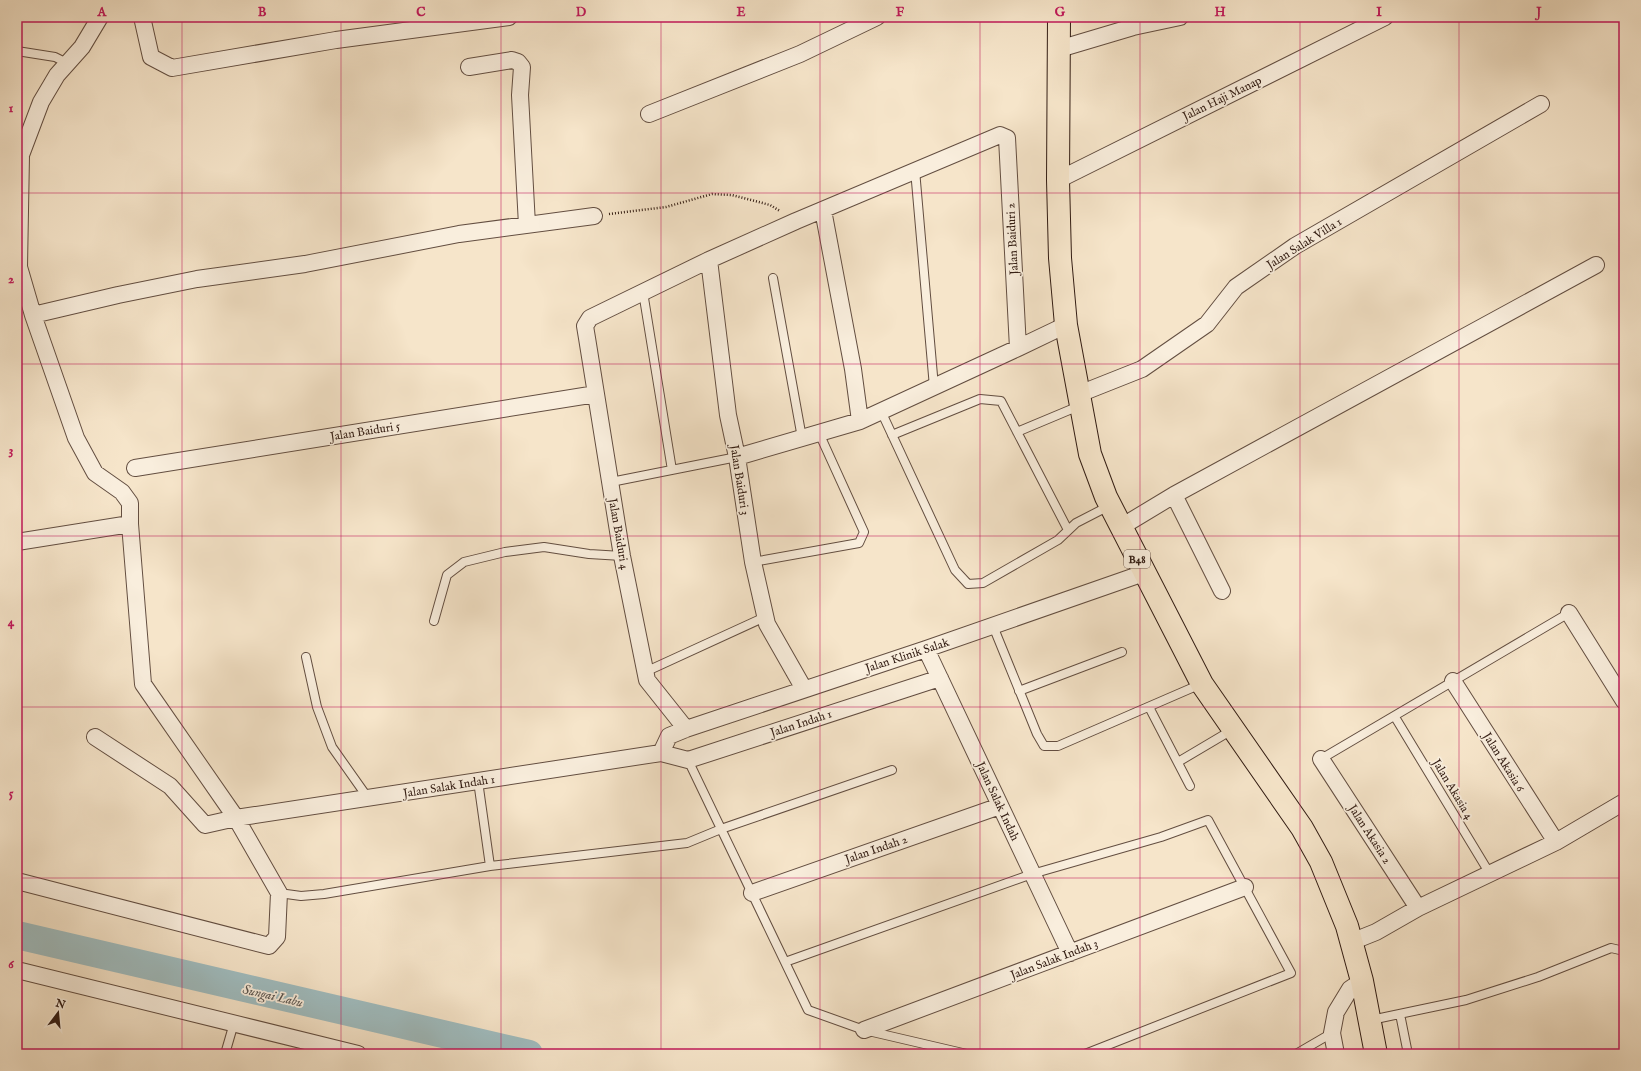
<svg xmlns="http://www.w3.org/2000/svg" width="1641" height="1071" font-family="'IM FELL English',serif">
<rect width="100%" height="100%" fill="#f6e5ca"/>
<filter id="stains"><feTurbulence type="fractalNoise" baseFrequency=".005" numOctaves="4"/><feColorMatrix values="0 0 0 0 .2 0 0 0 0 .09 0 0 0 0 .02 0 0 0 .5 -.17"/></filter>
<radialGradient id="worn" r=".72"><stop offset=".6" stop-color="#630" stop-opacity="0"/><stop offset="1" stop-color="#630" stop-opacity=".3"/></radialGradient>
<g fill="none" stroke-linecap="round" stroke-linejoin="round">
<path stroke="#a0bdc0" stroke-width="28" d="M 17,935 L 529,1054"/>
<g stroke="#634e41" stroke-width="10">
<path id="service" d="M 17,51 L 55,57 L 67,63
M 915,170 L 934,387
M 773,278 L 802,438
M 643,292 L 672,470
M 881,411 L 955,570 L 968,584 L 983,583 L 1058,540 L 1076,523 L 1109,506
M 1017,432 L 1079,406
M 892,435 L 980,399 L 1001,401 L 1068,530
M 611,482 L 737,457
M 753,562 L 859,543 L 864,532 L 819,433
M 434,621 L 447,575 L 464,562 L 505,552 L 544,547 L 589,554 L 622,556
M 993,626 L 1037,734 L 1044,746 L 1058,746 L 1201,684
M 306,657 L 317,707 L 332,747 L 368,798
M 645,672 L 765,617
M 1019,691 L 1122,652
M 1149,707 L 1190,786
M 1395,717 L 1490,874
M 1321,759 L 1569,613
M 688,760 L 808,1010 L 864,1030 L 967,1054
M 1178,762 L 1232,730
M 478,781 L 490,866
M 279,893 L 301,896 L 324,894 L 490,866 L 687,843 L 721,829 L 892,770
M 785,962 L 1032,874 L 1161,837 L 1208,820 L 1291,973 L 1085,1054
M 1400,1014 L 1408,1054
M 1371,1020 L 1466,1000 L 1538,977 L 1611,948 L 1624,951
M 225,1054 L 234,1023
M 1296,1054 L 1332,1033"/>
</g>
<g stroke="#634e41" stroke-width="18">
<path id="minor" d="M 142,17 L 151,57 L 172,68 L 336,40 L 509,17
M 1059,49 L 1133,27 L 1180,17
M 469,67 L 512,60 L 518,62 L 522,67 L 520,95 L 527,225
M 649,114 L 800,54 L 877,17
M 1058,180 L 1385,17
M 823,210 L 853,369 L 860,421
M 709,260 L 728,415 L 737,457 L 753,562 L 767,624 L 804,689
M 33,315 L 118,295 L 197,279 L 305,264 L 459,234 L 594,216
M 1079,394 L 1142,369 L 1207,324 L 1236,287 L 1295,246 L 1541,104
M 737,457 L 860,421 L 1018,348 L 1066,325
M 135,468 L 596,394
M 1174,495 L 1222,591
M 1121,527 L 1174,495 L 1596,265
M 17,542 L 130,524
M 1569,613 L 1624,701
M 926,649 L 1070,953
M 1453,681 L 1556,842
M 686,729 L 647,680 L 622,556 L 587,338 L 585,326 L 590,318 L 709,260 L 796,221 L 1000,135 L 1007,138 L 1018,348
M 95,737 L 170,786 L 205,825 L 236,818 L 661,753 L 688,760 L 940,678
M 661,753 L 669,736 L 686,729 L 926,649 L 1144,573
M 1321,759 L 1418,908
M 17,881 L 269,946 L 277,937 L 279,893 L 236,818 L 143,684 L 130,524 L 130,503 L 122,492 L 95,473 L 76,438 L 33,315 L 19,267 L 21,155 L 41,102 L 57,75 L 82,47 L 100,17
M 752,893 L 1000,806
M 1351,942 L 1376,932 L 1418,908 L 1556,842 L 1624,802
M 17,970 L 358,1054
M 864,1030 L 1245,887
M 1336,1054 L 1332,1033 L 1336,1012 L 1350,989 L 1362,981"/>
</g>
<g stroke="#321c13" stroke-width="24">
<path id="primary" d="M 1059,17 L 1058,180 L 1060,258 L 1066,325 L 1090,454 L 1106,497 L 1202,684 L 1302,828 L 1321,862 L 1347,926 L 1362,981 L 1376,1054"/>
</g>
<path stroke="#321c13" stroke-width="2.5" stroke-dasharray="1 2" stroke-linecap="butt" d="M 609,214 L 666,207 L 712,194 L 732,195 L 770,205 L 780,211"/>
<use href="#service" stroke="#f9eedd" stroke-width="8"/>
<use href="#minor" stroke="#f9eedd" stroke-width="16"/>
<use href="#primary" stroke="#f6e5ca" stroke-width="22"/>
</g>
<path fill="none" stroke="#c2185b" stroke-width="1" stroke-opacity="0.55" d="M 182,17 L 182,1054M 341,17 L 341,1054M 501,17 L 501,1054M 661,17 L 661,1054M 820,17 L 820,1054M 980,17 L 980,1054M 1140,17 L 1140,1054M 1300,17 L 1300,1054M 1459,17 L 1459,1054M 17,193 L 1624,193M 17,364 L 1624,364M 17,536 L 1624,536M 17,707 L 1624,707M 17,878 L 1624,878"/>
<g text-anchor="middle" stroke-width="3.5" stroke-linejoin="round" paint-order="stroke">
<rect fill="#f9eedd" stroke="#6e5b50" stroke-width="1" x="1124" y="550" width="26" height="18" rx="3"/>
<g font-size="11" font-weight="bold" fill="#321c13">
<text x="1137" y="563">B48</text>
</g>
<g font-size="12" fill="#321c13" stroke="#f9eedd">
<text transform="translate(1222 98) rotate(-26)" y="4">Jalan Haji Manap</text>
<text transform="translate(1012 239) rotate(-93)" y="4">Jalan Baiduri 2</text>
<text transform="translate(1304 243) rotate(-32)" y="4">Jalan Salak Villa 1</text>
<text transform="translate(365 431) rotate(-9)" y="4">Jalan Baiduri 5</text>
<text transform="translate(740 480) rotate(81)" y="4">Jalan Baiduri 3</text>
<text transform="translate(619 534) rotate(80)" y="4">Jalan Baiduri 4</text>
<text transform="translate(907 655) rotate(-18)" y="4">Jalan Klinik Salak</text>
<text transform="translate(801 723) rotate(-18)" y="4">Jalan Indah 1</text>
<text transform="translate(1504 762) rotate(58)" y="4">Jalan Akasia 6</text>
<text transform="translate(449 786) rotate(-9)" y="4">Jalan Salak Indah 1</text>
<text transform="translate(1453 789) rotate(59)" y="4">Jalan Akasia 4</text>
<text transform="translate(998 801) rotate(65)" y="4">Jalan Salak Indah</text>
<text transform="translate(1370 834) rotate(57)" y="4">Jalan Akasia 2</text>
<text transform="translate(876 849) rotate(-19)" y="4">Jalan Indah 2</text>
<text transform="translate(1054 959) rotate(-21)" y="4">Jalan Salak Indah 3</text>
</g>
<g font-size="13" font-style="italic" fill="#585450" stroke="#f9eedd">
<text transform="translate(273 995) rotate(13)" y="5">Sungai Labu</text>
</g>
</g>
<rect width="1641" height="1071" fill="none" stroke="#f6e5ca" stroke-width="44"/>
<g transform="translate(58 1013) rotate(16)" stroke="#f9eedd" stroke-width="3" paint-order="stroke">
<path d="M0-3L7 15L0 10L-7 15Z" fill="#321c13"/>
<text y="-6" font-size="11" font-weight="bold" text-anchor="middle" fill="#321c13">N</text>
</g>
<rect x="22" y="22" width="1597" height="1027" fill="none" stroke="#c2185b" stroke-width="1.5"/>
<g font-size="13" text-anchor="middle" font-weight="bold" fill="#c2185b">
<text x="102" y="16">A</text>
<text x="262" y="16">B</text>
<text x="421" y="16">C</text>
<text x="581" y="16">D</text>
<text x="741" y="16">E</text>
<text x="900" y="16">F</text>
<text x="1060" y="16">G</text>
<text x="1220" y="16">H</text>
<text x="1379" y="16">I</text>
<text x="1539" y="16">J</text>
<text x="11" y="112">1</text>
<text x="11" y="283">2</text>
<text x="11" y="454">3</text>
<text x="11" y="626">4</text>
<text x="11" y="797">5</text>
<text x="11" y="968">6</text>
</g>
<rect width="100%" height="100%" filter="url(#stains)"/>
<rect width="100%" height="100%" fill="url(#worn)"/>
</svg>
